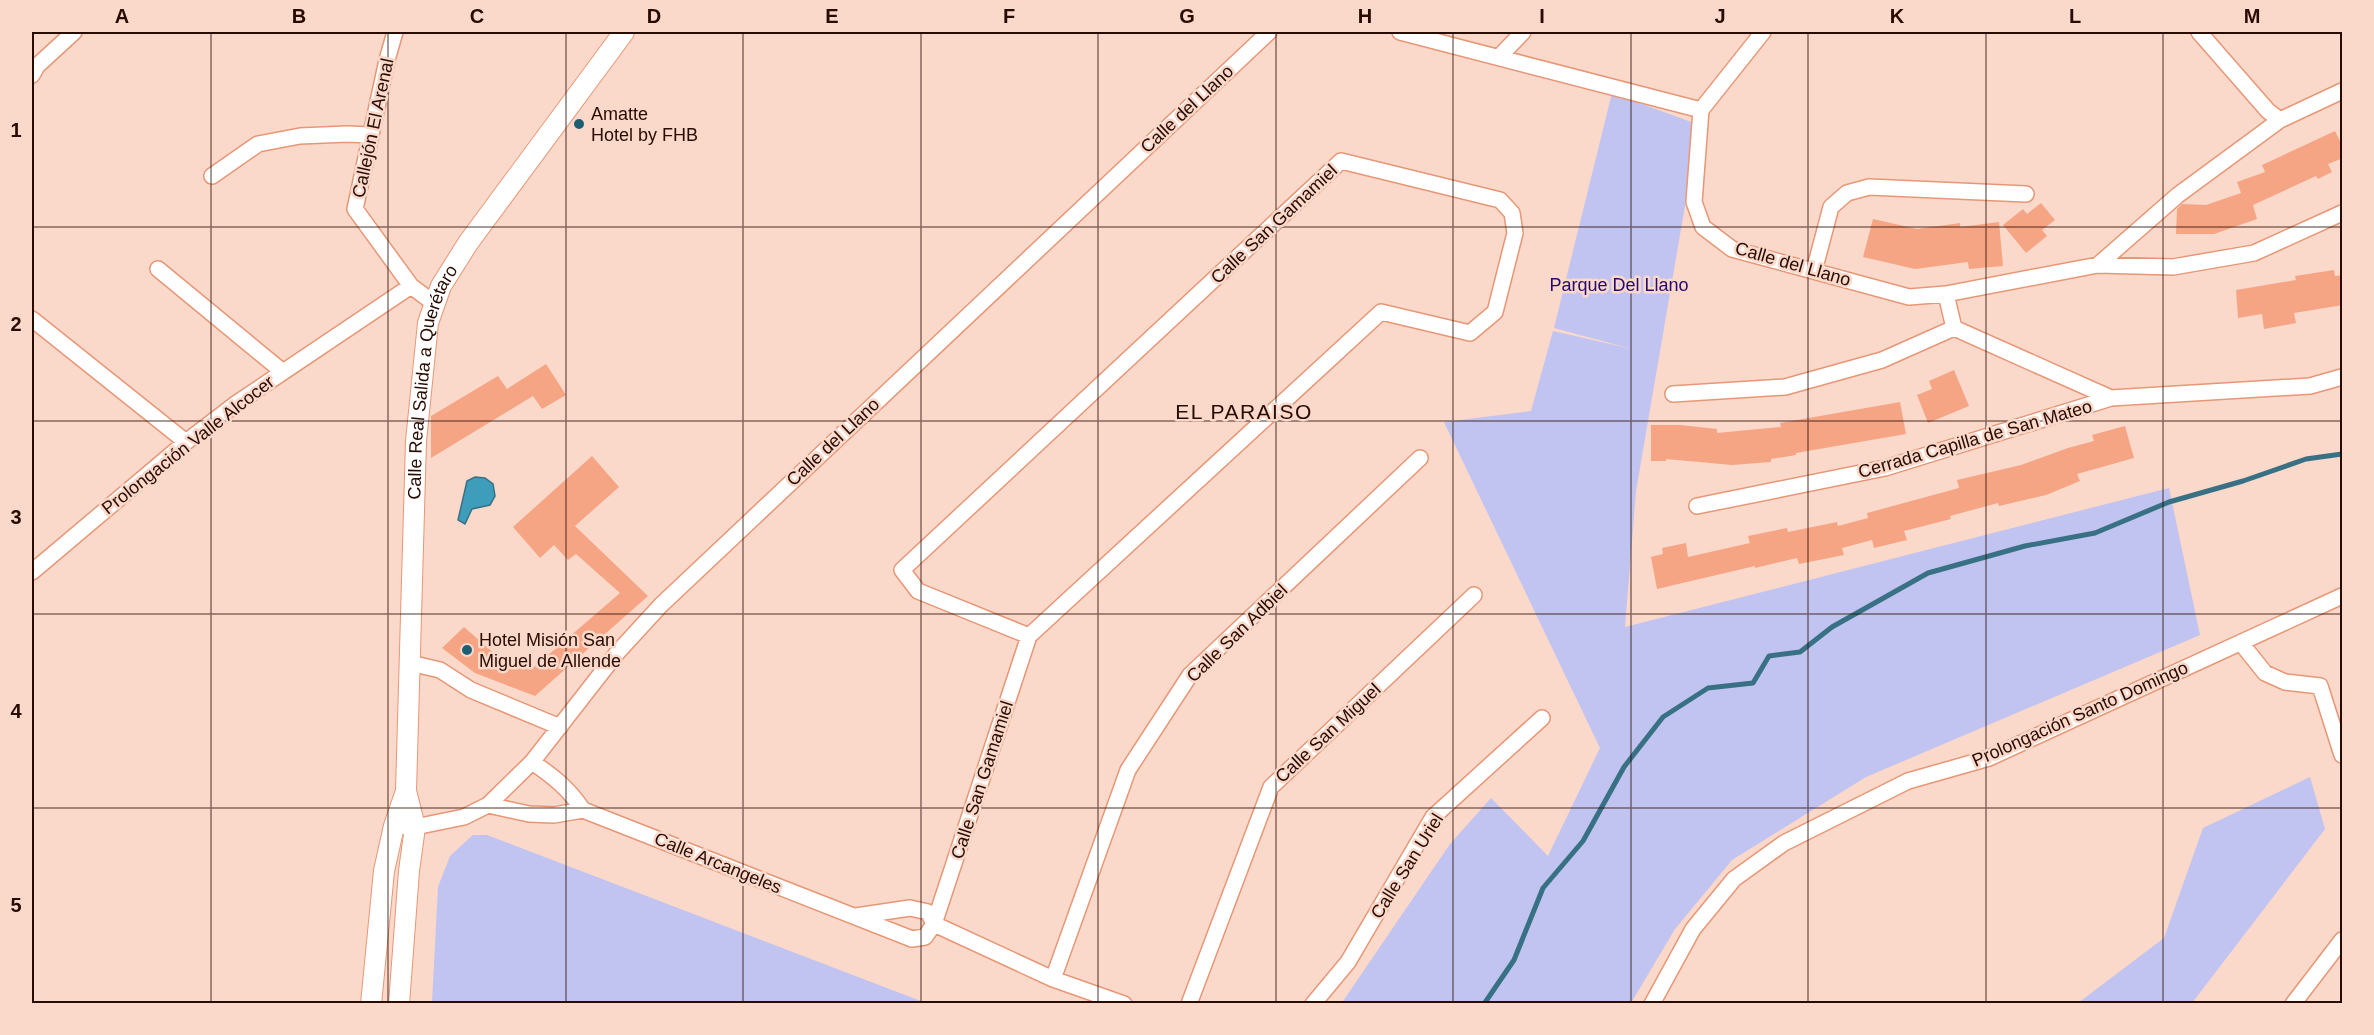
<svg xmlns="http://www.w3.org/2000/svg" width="2374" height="1035" font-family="Helvetica,sans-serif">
<rect width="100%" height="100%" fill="#fad8ca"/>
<path fill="#c1c3f1" d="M 1612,93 L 1694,123 L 1687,194 L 1636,491 L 1625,627 L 2169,488 L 2200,635 L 1866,777 L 1732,860 L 1675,929 L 1631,1003 L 1341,1004 L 1450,844 L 1491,798 L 1548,856 L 1600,748 L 1444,422 L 1531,411 L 1553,331 L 1632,349 L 1554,328 Z
M 2310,777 L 2325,829 L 2192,1003 L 2078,1003 L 2164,938 L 2203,828 Z
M 473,835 L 487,835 L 926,1003 L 432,1003 L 438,887 L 450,856 Z"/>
<path fill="#3f9dbc" stroke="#387184" stroke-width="1.5" d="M 475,477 L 485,478 L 493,484 L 495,496 L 490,505 L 472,509 L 465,524 L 458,520 L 467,481 Z"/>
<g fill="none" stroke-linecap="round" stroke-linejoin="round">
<path stroke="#387184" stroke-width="5" d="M 1484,1004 L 1514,960 L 1543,888 L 1583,841 L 1624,767 L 1663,717 L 1708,688 L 1753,683 L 1769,656 L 1800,652 L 1832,627 L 1928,573 L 2025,546 L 2095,533 L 2169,502 L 2243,481 L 2306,459 L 2342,454"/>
</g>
<path fill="#f6a584" d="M 2335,131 L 2343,147 L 2343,158 L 2328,164 L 2332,172 L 2318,179 L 2316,176 L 2253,205 L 2257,219 L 2214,234 L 2176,234 L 2177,209 L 2182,204 L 2206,205 L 2241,193 L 2237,182 L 2265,172 L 2262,165 Z
M 2041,203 L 2055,220 L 2042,230 L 2047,236 L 2026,253 L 2003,225 L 2023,209 L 2027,214 Z
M 1873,219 L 1917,229 L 1960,223 L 1960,227 L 1999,222 L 2003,266 L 1969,269 L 1968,262 L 1915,269 L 1863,257 Z
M 2334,270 L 2335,276 L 2343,275 L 2343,305 L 2294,313 L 2296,323 L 2264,329 L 2262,314 L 2238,318 L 2236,290 L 2296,280 L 2295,276 Z
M 546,364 L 566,395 L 542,409 L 533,396 L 431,458 L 431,416 L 498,376 L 507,389 Z
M 1954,370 L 1969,406 L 1928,423 L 1917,395 L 1932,389 L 1929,381 Z
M 1900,402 L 1906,434 L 1796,453 L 1796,455 L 1771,459 L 1771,462 L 1732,465 L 1666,459 L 1666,461 L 1651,461 L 1651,425 L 1680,425 L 1717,429 L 1717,433 L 1781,427 L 1780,423 Z
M 2125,426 L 2134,458 L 2077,474 L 2080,481 L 2046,495 L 1999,506 L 1998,503 L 1950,516 L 1951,519 L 1904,531 L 1907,540 L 1874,548 L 1872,540 L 1842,548 L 1844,555 L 1799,564 L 1797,558 L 1755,568 L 1755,566 L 1657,589 L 1651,557 L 1663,554 L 1662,548 L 1686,543 L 1688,557 L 1750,543 L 1748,536 L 1787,528 L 1788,532 L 1837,522 L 1838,526 L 1868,518 L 1867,513 L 1959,488 L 1957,480 L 2021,465 L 2068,448 L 2094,441 L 2092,435 Z
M 592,456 L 619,487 L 575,526 L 648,596 L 535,696 L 475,673 L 442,648 L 464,627 L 511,668 L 522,658 L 532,669 L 620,593 L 576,554 L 568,560 L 554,545 L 540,558 L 513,527 Z"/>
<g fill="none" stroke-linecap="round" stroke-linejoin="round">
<g stroke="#e79776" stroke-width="18">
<path id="street" d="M 395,32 L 387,60 L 355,209 L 411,286 L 435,304
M 1400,32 L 1701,110
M 2199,32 L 2268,111 L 2280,120
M 1500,56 L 1523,32
M 32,75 L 37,66 L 74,32
M 1701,110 L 1694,202 L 1703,227 L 1732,249 L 1909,297 L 1946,294 L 2098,265 L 2173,267 L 2254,253 L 2342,213
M 1701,110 L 1763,32
M 212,176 L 258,144 L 300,136 L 347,134 L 371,135
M 2098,265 L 2178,195 L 2280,120 L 2342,91
M 158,269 L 283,372
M 1814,271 L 1831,207 L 1847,193 L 1869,187 L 2026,194
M 1946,294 L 1954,328 L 2111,398 L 2310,386 L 2342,377
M 32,319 L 186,442
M 1673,394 L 1785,387 L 1882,360 L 1954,328
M 1697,506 L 1885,468 L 2111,398
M 32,572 L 186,442 L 237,403 L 411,286
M 2241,643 L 2265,673 L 2285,682 L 2320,686 L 2342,755
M 410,663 L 440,670 L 471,690 L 560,727
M 532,762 C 553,776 569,789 583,810
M 488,805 L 529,814 L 554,815 L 583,810 L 912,939 L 925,937 L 934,924 L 1029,636 L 1381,312 L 1470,333 L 1495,312 L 1515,233 L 1512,213 L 1500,200 L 1341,161 L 902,570 L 918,591 L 1029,636
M 406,827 L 415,827 L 464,817 L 488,805 L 532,762 L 617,653 L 661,605 L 1269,32
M 856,916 L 910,908 L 928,912 L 934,924 L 1053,979 L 1124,1004
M 1053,979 L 1128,770 L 1190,675 L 1420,458
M 1189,1004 L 1271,787 L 1474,595
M 1313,1004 L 1348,962 L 1433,817 L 1542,718
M 1652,1004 L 1693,929 L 1734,879 L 1784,843 L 1908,781 L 1989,758 L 2342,596
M 2293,1004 L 2342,940"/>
</g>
<g stroke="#e79776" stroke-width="22">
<g id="secondary">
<path d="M 371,1004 L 384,871 L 394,826 L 406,791"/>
<path id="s1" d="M 399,1004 L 409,871 L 415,827 L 406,791 L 416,441 L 428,323 L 441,286 L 468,243 L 624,32"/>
</g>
</g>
<use href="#street" stroke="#fff" stroke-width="15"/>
<use href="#secondary" stroke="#fff" stroke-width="20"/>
</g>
<path fill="none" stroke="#280b01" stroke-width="1.5" stroke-opacity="0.55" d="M 211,32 L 211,1004M 388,32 L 388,1004M 566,32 L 566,1004M 743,32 L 743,1004M 921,32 L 921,1004M 1098,32 L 1098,1004M 1276,32 L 1276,1004M 1453,32 L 1453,1004M 1631,32 L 1631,1004M 1808,32 L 1808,1004M 1986,32 L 1986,1004M 2163,32 L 2163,1004M 32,227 L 2342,227M 32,421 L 2342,421M 32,614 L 2342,614M 32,808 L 2342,808"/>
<g fill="#1d5e73" stroke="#fad8ca" stroke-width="2">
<circle cx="579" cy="124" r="6"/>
<circle cx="467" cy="650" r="6"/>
</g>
<g text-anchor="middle" stroke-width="5" stroke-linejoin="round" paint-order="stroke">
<g font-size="18" fill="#280b01" stroke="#fad8ca">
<text transform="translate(1187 109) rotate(-43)" y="6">Calle del Llano</text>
<text transform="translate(373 128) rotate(-78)" y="6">Callejón El Arenal</text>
<text transform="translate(1274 224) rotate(-43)" y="6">Calle San Gamamiel</text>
<text transform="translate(1793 264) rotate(16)" y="6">Calle del Llano</text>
<text dy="6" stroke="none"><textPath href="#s1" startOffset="626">Calle Real Salida a Querétaro</textPath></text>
<text transform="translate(1975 439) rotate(-16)" y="6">Cerrada Capilla de San Mateo</text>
<text transform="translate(833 442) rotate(-43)" y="6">Calle del Llano</text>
<text transform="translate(188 445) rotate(-38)" y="6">Prolongación Valle Alcocer</text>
<text transform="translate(1237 633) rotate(-44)" y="6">Calle San Adbiel</text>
<text transform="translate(2080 714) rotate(-24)" y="6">Prolongación Santo Domingo</text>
<text transform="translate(1328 733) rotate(-43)" y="6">Calle San Miguel</text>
<text transform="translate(982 780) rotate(-72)" y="6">Calle San Gamamiel</text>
<text transform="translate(718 863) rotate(22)" y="6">Calle Arcangeles</text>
<text transform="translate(1407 866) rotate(-58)" y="6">Calle San Uriel</text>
</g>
<g font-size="18" fill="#280b01" stroke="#fad8ca" text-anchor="start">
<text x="591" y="120">Amatte<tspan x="591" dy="21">Hotel by FHB</tspan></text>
<text x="479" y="646">Hotel Misión San<tspan x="479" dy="21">Miguel de Allende</tspan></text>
</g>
<g font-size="18" fill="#270871" stroke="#fad8ca">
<text x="1619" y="291">Parque Del Llano</text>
</g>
<g font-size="21" letter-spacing="1.5" fill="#280b01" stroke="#fad8ca">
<text x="1244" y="419">EL PARAISO</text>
</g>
</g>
<rect width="2374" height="1035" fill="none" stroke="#fad8ca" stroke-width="66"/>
<rect x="33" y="33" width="2308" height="969" fill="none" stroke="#280b01" stroke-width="2"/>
<g font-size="20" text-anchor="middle" font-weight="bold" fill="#280b01">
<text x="122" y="23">A</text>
<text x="299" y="23">B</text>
<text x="477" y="23">C</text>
<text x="654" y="23">D</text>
<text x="832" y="23">E</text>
<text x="1009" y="23">F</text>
<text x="1187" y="23">G</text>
<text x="1365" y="23">H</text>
<text x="1542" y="23">I</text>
<text x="1720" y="23">J</text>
<text x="1897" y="23">K</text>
<text x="2075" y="23">L</text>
<text x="2252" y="23">M</text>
<text x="16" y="137">1</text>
<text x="16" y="331">2</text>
<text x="16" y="524">3</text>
<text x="16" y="718">4</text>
<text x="16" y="912">5</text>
</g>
</svg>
